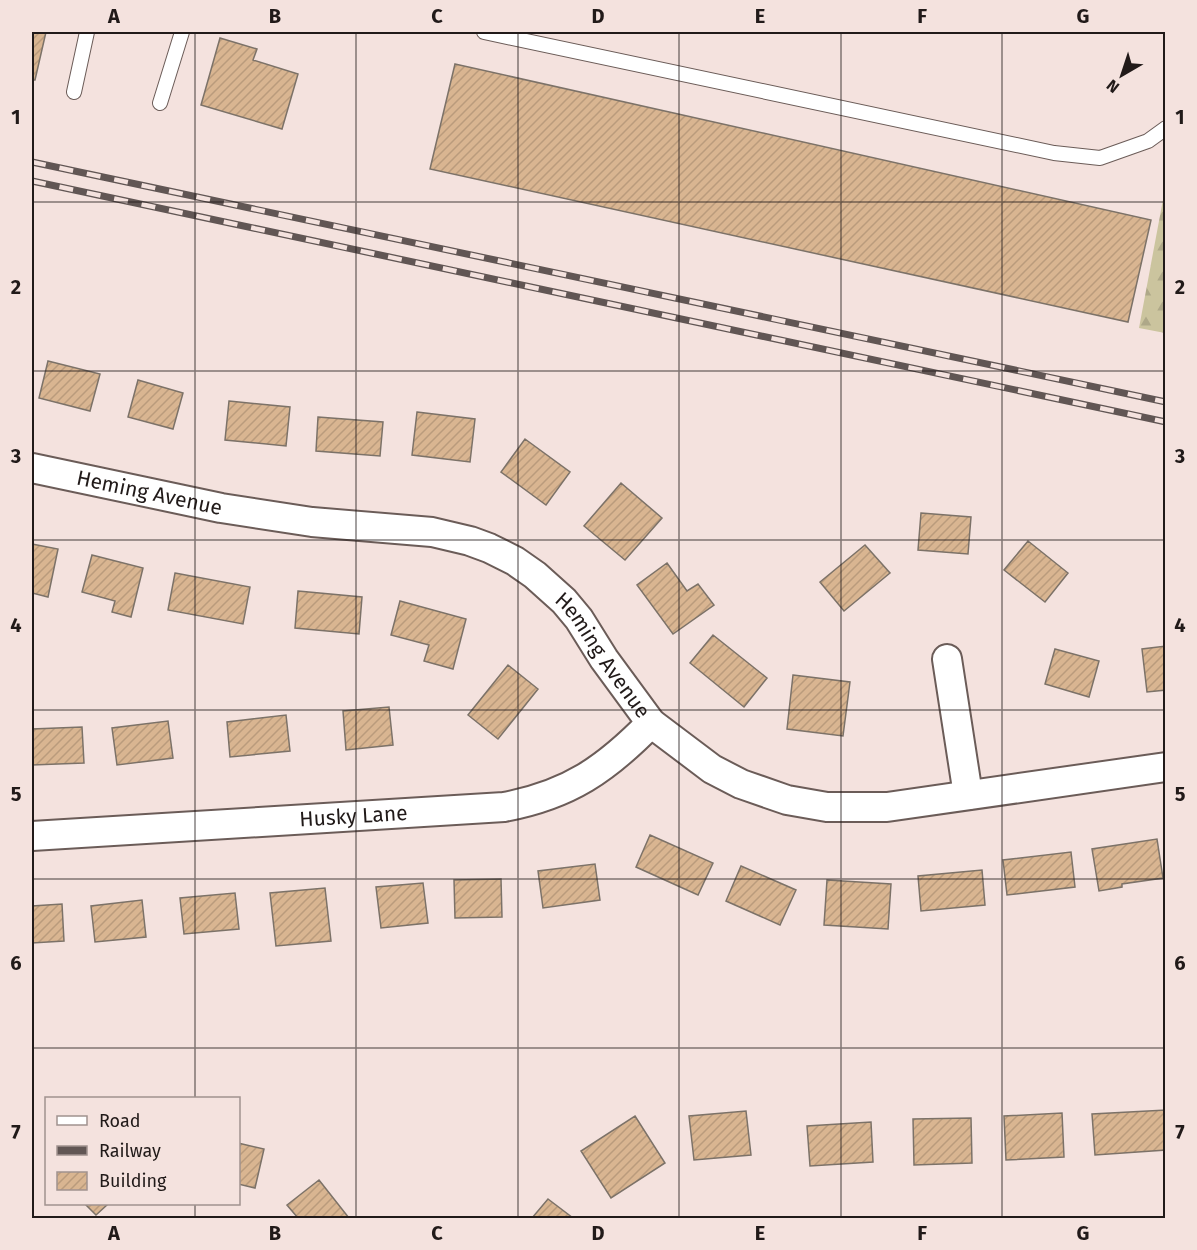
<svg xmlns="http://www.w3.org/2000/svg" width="1197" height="1250" font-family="'Fira Sans',sans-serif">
<defs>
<pattern id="forest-firs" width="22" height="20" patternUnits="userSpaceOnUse" patternTransform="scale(1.5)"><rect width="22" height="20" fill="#cbc49e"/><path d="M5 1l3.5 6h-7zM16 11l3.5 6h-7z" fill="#aea888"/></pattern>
<pattern id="building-hatch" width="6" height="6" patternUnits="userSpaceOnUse" patternTransform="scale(1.5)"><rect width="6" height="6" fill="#d9b591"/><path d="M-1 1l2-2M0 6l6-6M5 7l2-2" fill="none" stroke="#ba9b7c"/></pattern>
</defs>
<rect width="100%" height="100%" fill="#f4e2de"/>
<path fill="url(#forest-firs)" d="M 1165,189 L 1165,333 L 1139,328 Z"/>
<path fill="url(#building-hatch)" stroke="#7c7268" stroke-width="1.5" d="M 32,32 L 46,32 L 35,80 L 32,80 Z
M 220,38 L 257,49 L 253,60 L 298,74 L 282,129 L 201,105 Z
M 455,64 L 1151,220 L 1128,322 L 430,169 Z
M 48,361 L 100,374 L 90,411 L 39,398 Z
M 138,380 L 183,393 L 173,429 L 128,417 Z
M 229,401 L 290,407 L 286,446 L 225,440 Z
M 417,412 L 475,419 L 470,462 L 412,455 Z
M 318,417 L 383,422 L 380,456 L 316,451 Z
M 525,439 L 570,472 L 546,505 L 501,472 Z
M 621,483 L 662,518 L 625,560 L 584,526 Z
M 921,513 L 971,517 L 968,554 L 918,550 Z
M 1028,541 L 1068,573 L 1045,602 L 1004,570 Z
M 32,544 L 58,549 L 48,597 L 32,593 Z
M 865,545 L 890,573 L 844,611 L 820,582 Z
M 92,555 L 143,568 L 131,617 L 112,612 L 115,601 L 82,592 Z
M 667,563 L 687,591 L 698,584 L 714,605 L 673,634 L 637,585 Z
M 175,573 L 250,587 L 243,624 L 168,610 Z
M 298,591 L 362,597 L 359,634 L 295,628 Z
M 400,601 L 466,619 L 453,669 L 424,661 L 429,645 L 391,635 Z
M 713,635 L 767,678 L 744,707 L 690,663 Z
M 1166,646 L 1166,690 L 1147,692 L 1142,649 Z
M 1055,649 L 1099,661 L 1089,697 L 1045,684 Z
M 508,665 L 538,689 L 498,739 L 468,715 Z
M 793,675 L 850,682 L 843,736 L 787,729 Z
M 389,707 L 393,745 L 346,750 L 343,711 Z
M 286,715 L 290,751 L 230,757 L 227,722 Z
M 168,721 L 173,758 L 117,765 L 112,728 Z
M 82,727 L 84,763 L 32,765 L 32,729 Z
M 650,835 L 713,863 L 698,895 L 636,867 Z
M 1157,839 L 1163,878 L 1122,884 L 1122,887 L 1099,891 L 1092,849 Z
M 1071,852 L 1075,887 L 1007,895 L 1003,860 Z
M 595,864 L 600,900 L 543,908 L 538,871 Z
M 741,866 L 796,890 L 780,925 L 726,901 Z
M 982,870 L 985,905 L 921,911 L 918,876 Z
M 501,879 L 502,917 L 455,918 L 454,880 Z
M 827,880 L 891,884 L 888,929 L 824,925 Z
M 423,883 L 428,923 L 381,928 L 376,887 Z
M 325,888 L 331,941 L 276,946 L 270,893 Z
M 235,893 L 239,929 L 184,934 L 180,898 Z
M 142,900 L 146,937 L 95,942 L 91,906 Z
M 62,904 L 64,941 L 32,943 L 32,906 Z
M 1166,1110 L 1166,1150 L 1095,1155 L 1092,1114 Z
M 746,1111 L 751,1155 L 694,1160 L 689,1116 Z
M 1062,1113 L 1064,1157 L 1006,1160 L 1004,1116 Z
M 635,1116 L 665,1163 L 611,1198 L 581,1151 Z
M 971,1118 L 972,1163 L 914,1165 L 913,1119 Z
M 871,1122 L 873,1162 L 810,1166 L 807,1126 Z
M 238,1143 L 264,1149 L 255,1188 L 238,1184 Z
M 319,1180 L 349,1218 L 298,1218 L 287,1205 Z
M 548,1199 L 573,1218 L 532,1218 Z
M 85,1204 L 108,1204 L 96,1215 Z"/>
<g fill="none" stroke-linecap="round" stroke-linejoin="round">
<g stroke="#6b5c58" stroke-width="16">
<path id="service" d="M 484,32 L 1054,153 L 1100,158 L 1148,141 L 1166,128
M 74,92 L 87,32
M 160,103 L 182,32"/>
</g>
<g stroke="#6b5c58" stroke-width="32">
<g id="minor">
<path id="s1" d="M 32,468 L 221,508 L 312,522 L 432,532 L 470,541 L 489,548 L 515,561 L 535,575 L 564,601 L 579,619 L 604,659 L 651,723 L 712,769 L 741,784 L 787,800 L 827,807 L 887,807 L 1166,767"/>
<path d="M 947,659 L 968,795"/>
<path id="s2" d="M 32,836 L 504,807 C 569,795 606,769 651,723"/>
</g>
</g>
<use href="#service" stroke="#fff" stroke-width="14"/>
<use href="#minor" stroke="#fff" stroke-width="28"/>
<g stroke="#615654" stroke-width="7">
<path id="rail" d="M 32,162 L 1166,402
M 32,181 L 1166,422"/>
</g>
<use href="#rail" stroke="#f4e2de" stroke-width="4.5" stroke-dasharray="14" stroke-linecap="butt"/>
</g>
<path fill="none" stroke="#211a19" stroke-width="1.5" stroke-opacity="0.55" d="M 195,32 L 195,1098M 356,32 L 356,1218M 518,32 L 518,1218M 679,32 L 679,1218M 841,32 L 841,1218M 1002,32 L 1002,1218M 32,202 L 1166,202M 32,371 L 1166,371M 32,540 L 1166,540M 32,710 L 1166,710M 32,879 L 1166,879M 32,1048 L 1166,1048M 195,1204 L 195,1218"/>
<g text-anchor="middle" stroke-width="5" stroke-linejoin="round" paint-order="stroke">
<g font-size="21" fill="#211a19" stroke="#f4e2de">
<text dy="7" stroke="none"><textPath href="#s1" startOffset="120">Heming Avenue</textPath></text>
<text dy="7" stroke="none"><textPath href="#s1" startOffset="624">Heming Avenue</textPath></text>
<text dy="7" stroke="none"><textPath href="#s2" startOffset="322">Husky Lane</textPath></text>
</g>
</g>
<rect width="1197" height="1250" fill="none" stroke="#f4e2de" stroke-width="66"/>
<rect x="45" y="1097" width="195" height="108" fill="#f4e2de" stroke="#a0928f" stroke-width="1.5"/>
<rect x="57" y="1116" width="30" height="9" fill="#ffffff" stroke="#a0928f" stroke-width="1.5"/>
<text x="99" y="1127" font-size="18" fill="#211a19">Road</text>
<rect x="57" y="1146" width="30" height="9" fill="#615654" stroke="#a0928f" stroke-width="1.5"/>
<text x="99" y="1157" font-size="18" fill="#211a19">Railway</text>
<rect x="57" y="1172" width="30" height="18" fill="url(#building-hatch)" stroke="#a0928f" stroke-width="1.5"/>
<text x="99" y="1187" font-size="18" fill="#211a19">Building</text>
<g transform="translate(1122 75) rotate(219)" stroke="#f4e2de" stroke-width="4.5" paint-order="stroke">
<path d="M0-4.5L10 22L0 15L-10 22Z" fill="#211a19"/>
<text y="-9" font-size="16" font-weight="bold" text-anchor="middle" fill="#211a19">N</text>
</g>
<rect x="33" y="33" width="1131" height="1184" fill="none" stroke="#211a19" stroke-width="2"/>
<g font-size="20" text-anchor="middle" font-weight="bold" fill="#211a19">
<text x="114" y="23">A</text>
<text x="275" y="23">B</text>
<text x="437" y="23">C</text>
<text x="598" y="23">D</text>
<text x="760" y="23">E</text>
<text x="922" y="23">F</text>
<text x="1083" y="23">G</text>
<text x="16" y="124">1</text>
<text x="1180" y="124">1</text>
<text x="16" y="294">2</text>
<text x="1180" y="294">2</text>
<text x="16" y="463">3</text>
<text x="1180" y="463">3</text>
<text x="16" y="632">4</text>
<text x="1180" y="632">4</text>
<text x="16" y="801">5</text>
<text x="1180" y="801">5</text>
<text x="16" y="970">6</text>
<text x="1180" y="970">6</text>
<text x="16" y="1139">7</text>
<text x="1180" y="1139">7</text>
<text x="114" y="1240">A</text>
<text x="275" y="1240">B</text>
<text x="437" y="1240">C</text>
<text x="598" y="1240">D</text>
<text x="760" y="1240">E</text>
<text x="922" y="1240">F</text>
<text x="1083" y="1240">G</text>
</g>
</svg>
